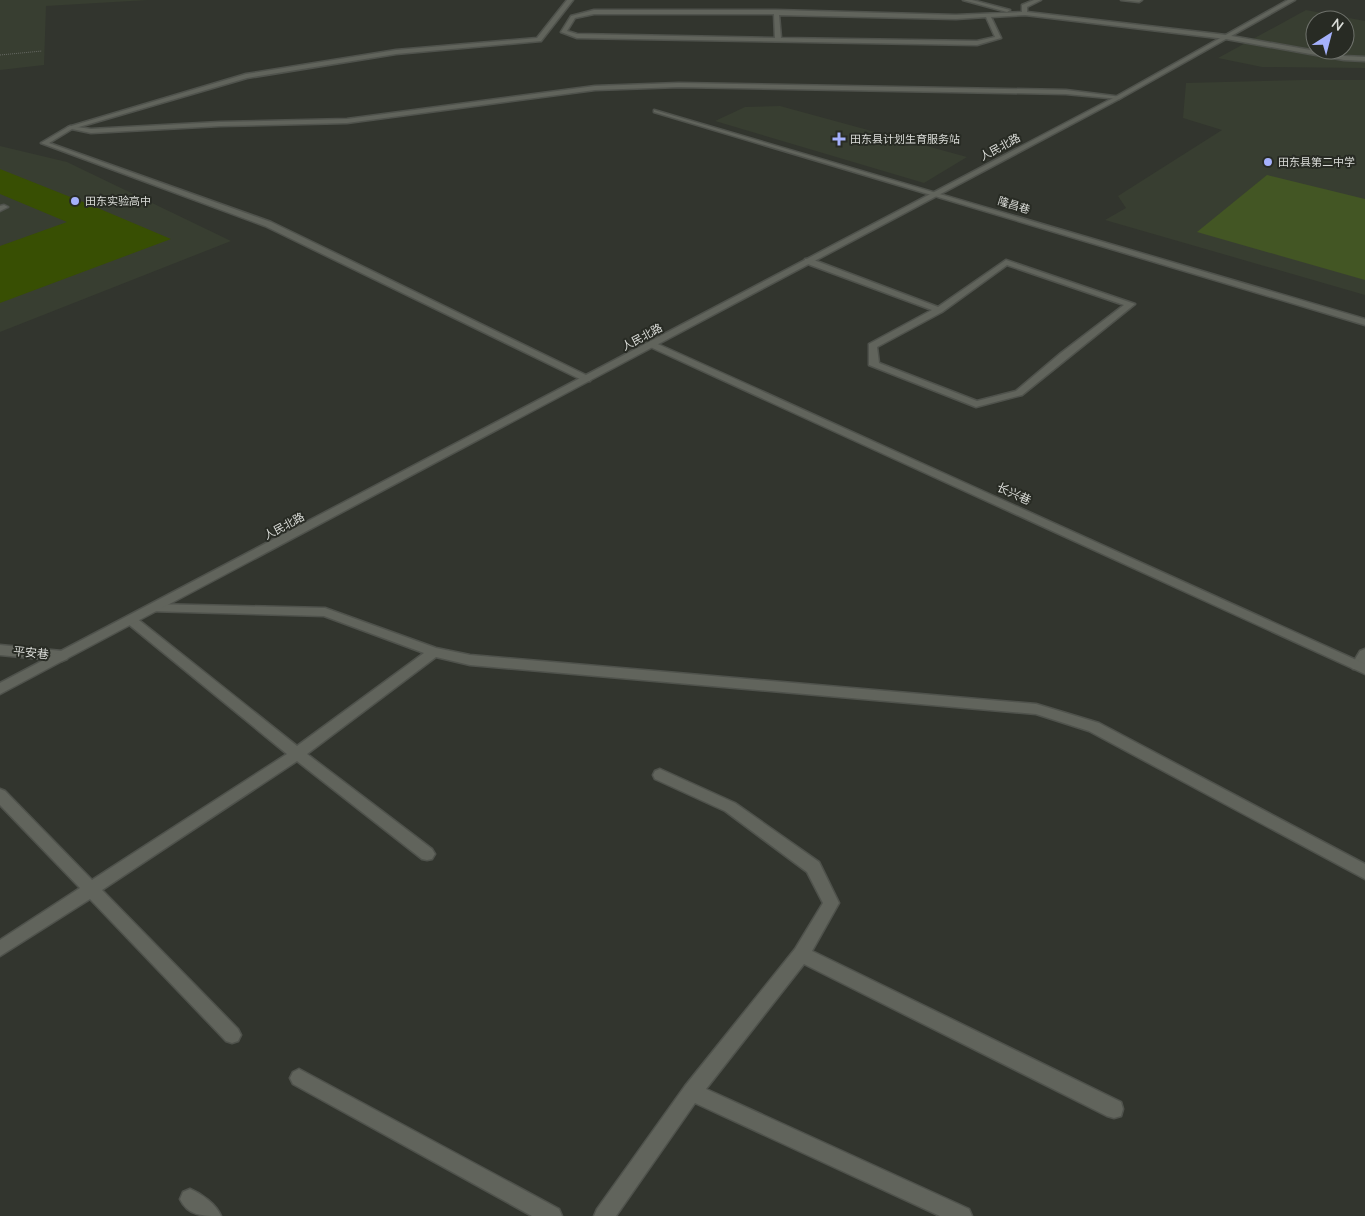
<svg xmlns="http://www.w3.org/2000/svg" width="1365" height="1216" font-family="'Nunito Sans','Noto Sans SC',sans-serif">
<rect width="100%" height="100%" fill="#32352e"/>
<path fill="#383e31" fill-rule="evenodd" d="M 0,0 L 148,0 L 46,6 L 44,65 L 0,70 Z
M 1306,10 L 1365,21 L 1365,68 L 1262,67 L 1218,58 ZM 1315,20 L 1345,20 L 1345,50 L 1315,50 Z
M 1303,80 L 1365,80 L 1365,295 L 1105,220 L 1126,208 L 1118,196 L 1222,130 L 1183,118 L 1186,83 Z
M 780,106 L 967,157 L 924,183 L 715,121 L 745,107 Z
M 0,146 L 67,162 L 231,241 L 0,332 Z"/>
<path fill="#435624" d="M 1267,175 L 1365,199 L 1365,280 L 1197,232 Z"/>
<path fill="#384f03" d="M 0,169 L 93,206 L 171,239 L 0,303 L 0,246 L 67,222 L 0,194 Z"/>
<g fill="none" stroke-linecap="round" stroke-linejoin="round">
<g stroke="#4f524c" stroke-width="3">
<path id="minor" d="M 963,0 L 972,0 L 1010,10 L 1007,12 Z
M 1034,0 L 1041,0 L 1027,7 L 1027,12 L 1226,35 L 1344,56 L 1365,57 L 1365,61 L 1344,60 L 1226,39 L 1025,15 L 991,17 L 1001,38 L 977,45 L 577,38 L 561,32 L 571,16 L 594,10 L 776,10 L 956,15 L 1022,12 L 1022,5 ZM 594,14 L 774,14 L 775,38 L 577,34 L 567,31 L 575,18 ZM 779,15 L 956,19 L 986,17 L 995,37 L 977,41 L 781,38 Z
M 1121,0 L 1142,0 L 1139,2 Z
M 679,83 L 1066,90 L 1122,97 L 1119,99 L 1066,94 L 679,87 L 595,90 L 347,123 L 220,126 L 91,133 L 67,128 L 70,126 L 91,129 L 220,122 L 347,119 L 595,86 Z
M 4,205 L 8,207 L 0,211 L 0,206 Z
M 805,259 L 811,259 L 938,307 L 1006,260 L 1135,304 L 1022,395 L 976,407 L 869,365 L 869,344 L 932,310 L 805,263 ZM 1007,265 L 1124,305 L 1061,353 L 1016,391 L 977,401 L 879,363 L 877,347 L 942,312 Z
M 153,604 L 325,608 L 436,648 L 470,655 L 1036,704 L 1099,723 L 1365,864 L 1365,879 L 1089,731 L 1036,714 L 470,665 L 436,657 L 307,754 L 432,849 L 435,854 L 432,859 L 427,860 L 422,859 L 297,761 L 102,890 L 238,1029 L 241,1035 L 238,1041 L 232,1043 L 226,1041 L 90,899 L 0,956 L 0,940 L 80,888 L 0,805 L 0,789 L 5,791 L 92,880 L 287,754 L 127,623 L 125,620 L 127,617 L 135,617 L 297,746 L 424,653 L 324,616 L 149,611 L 147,608 Z
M 1365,649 L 1365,665 L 1363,669 L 1353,669 L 1351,666 L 1360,651 Z
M 660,769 L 735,803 L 819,862 L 839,903 L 812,951 L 1121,1102 L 1123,1109 L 1121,1116 L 1114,1118 L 1107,1116 L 804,964 L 706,1089 L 969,1209 L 972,1216 L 940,1216 L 695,1103 L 616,1216 L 594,1216 L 597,1209 L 685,1086 L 795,949 L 823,903 L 807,872 L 725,811 L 655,779 L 653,775 L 655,771 Z
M 299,1069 L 559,1209 L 562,1216 L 532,1216 L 293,1084 L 290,1078 L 293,1072 Z
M 190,1189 C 202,1194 216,1204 221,1216 C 203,1216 188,1216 180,1199 L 183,1192 Z"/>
</g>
<g stroke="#4f524c" stroke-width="3">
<path id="tertiary" d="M 567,0 L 573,0 L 541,41 L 396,54 L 247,78 L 72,129 L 49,143 L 271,222 L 590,377 L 590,381 L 584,381 L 265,226 L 41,143 L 68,127 L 246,74 L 396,50 L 537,38 Z
M 654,110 L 1365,319 L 1365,325 L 654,112 Z
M 651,341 L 1365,664 L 1365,674 L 648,346 L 646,344 Z
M 0,645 L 62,651 L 67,653 L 69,656 L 67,659 L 62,661 L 0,655 Z"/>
</g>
<g stroke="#4f524c" stroke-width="3">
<path id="secondary" d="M 1288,0 L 1295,0 L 1121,98 L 0,694 L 0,683 L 1117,96 Z"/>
</g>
<path stroke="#676a64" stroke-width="1" stroke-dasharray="1 1" stroke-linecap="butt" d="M 0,55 L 42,51"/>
<use href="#minor" fill="#61645c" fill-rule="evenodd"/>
<use href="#tertiary" fill="#61645c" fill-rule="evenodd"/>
<use href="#secondary" fill="#61645c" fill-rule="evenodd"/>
</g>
<g fill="#a5b1fc" stroke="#282b24" stroke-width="2">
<path d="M836.5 131.5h5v5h5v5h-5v5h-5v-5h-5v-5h5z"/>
<circle cx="1268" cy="162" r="5"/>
<circle cx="75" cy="201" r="5"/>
</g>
<g text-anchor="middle" stroke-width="4" stroke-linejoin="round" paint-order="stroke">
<g font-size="11" fill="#dadcd8" stroke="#282b24" text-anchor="start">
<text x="850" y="143">田东县计划生育服务站</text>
<text x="1278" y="166">田东县第二中学</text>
<text x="85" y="205">田东实验高中</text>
</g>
<g font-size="11" fill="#dadcd8" stroke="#282b24">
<text transform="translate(1000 147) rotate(-28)" y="4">人民北路</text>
<text transform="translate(1014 205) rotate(17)" y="4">隆昌巷</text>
<text transform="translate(642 337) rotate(-28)" y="4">人民北路</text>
<text transform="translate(284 526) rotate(-28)" y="4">人民北路</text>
</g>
<g font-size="12" fill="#dadcd8" stroke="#282b24">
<text transform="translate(1014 494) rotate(24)" y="4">长兴巷</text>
<text transform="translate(31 653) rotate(6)" y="4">平安巷</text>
</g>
</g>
<g transform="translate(1330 35) rotate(36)"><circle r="24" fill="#282b24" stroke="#6f726c"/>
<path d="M0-4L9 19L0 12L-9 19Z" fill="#a5b1fc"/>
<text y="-8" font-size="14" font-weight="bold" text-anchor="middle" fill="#dadcd8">N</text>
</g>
</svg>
